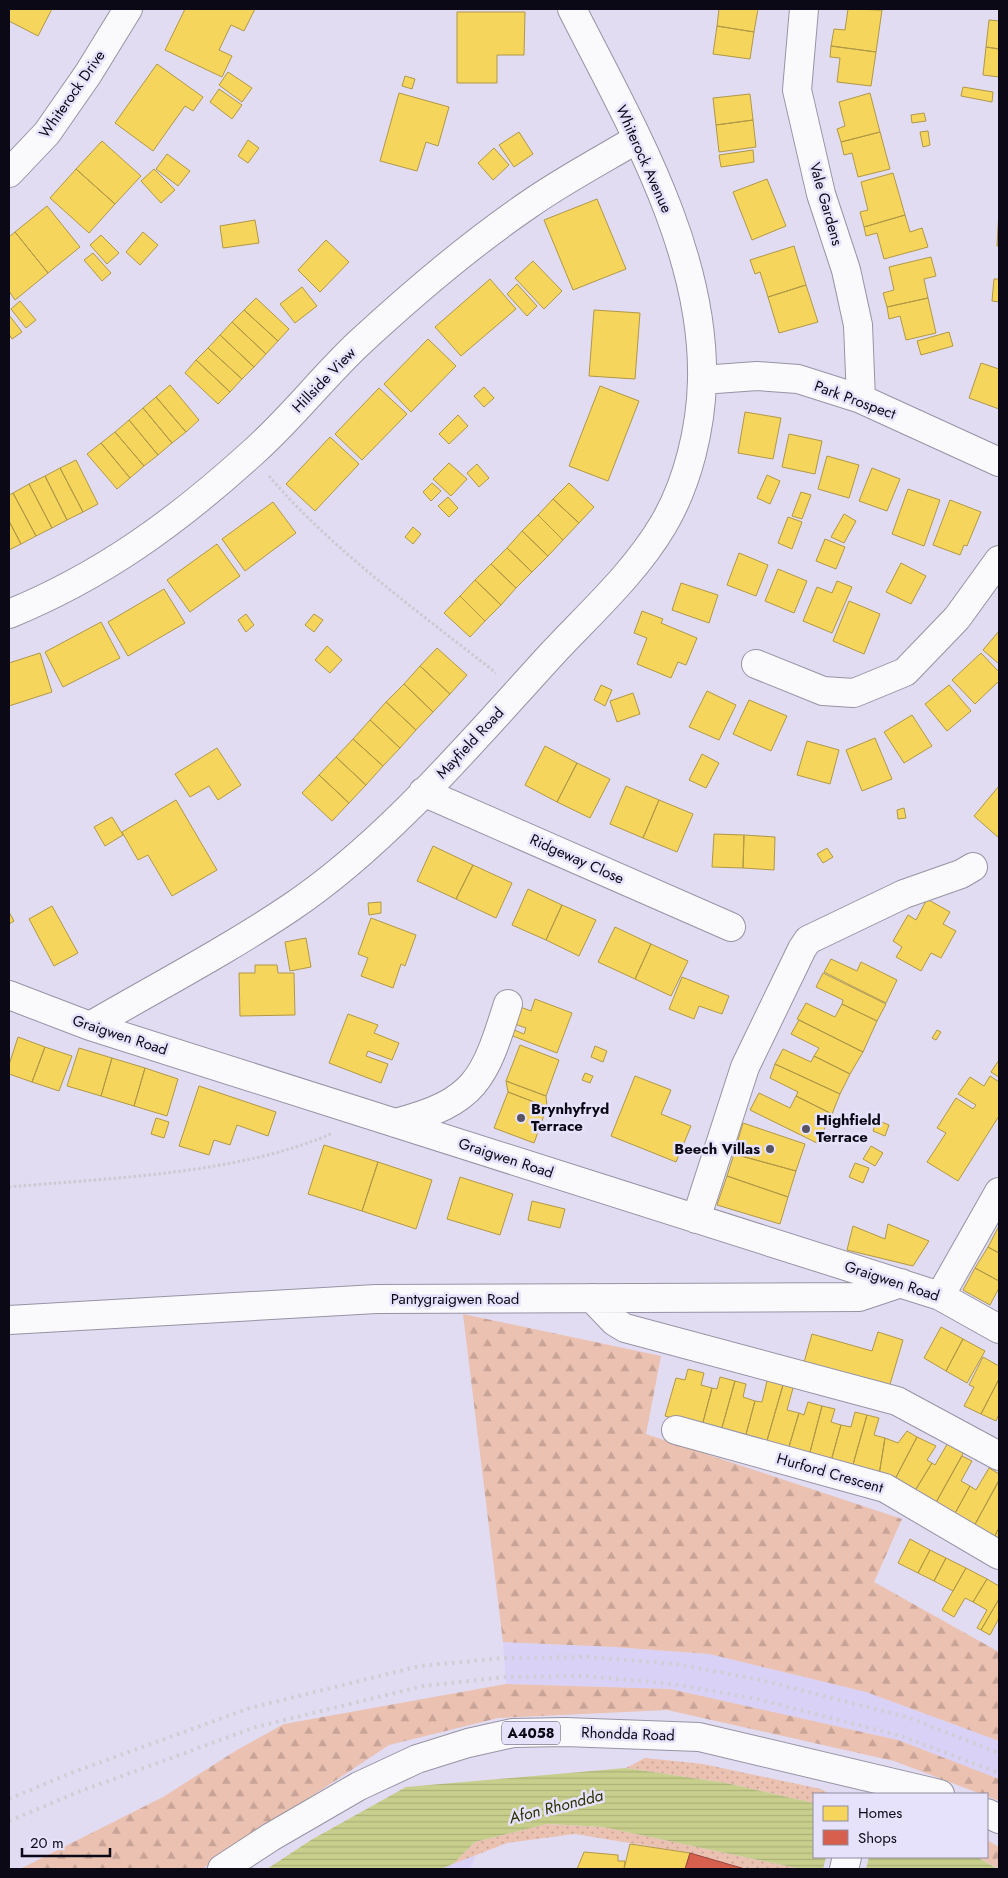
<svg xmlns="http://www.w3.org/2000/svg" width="1008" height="1878" font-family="Jost,sans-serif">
<defs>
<pattern id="grass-dots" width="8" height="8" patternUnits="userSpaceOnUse" patternTransform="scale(1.25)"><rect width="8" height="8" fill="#ebc1b1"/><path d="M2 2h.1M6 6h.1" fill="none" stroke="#c8a498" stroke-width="1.8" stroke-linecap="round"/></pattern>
<pattern id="forest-firs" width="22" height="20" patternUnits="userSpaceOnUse" patternTransform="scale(1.25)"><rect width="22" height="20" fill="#ebc1b1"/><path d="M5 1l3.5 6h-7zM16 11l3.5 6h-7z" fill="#c8a498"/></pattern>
<pattern id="water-rules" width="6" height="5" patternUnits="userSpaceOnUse" patternTransform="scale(1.25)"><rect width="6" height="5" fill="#c8cf8c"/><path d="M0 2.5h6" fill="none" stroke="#abb078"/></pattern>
</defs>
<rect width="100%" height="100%" fill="#e1dcf2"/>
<path fill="#d9d2f6" d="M 503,1642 L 614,1647 L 709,1654 L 866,1692 L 999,1741 L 999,1779 L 898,1740 L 670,1689 L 506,1684 Z
M 476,1855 L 470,1869 L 441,1869 L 453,1864 Z"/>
<path fill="url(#grass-dots)" d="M 645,1758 L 703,1764 L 821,1789 L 829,1794 L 814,1794 L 814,1803 L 726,1783 L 626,1768 Z
M 546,1824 L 603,1827 L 801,1869 L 745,1869 L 690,1853 L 575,1834 L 507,1843 L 453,1864 L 475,1842 Z"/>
<path fill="url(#forest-firs)" d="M 463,1314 L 661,1356 L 646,1434 L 902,1519 L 874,1582 L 999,1652 L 999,1741 L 866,1692 L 709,1654 L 614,1647 L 503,1642 Z
M 506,1684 L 670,1689 L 898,1740 L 999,1779 L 999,1801 L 987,1796 L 987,1794 L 981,1794 L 894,1761 L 667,1710 L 498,1718 L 389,1745 L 202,1869 L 20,1869 L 163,1797 L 237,1750 L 284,1724 Z
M 987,1840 L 999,1847 L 999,1869 L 977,1857 L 987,1857 Z"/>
<path fill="url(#water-rules)" d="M 626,1768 L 726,1783 L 814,1803 L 814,1857 L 977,1857 L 998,1869 L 801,1869 L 603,1827 L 547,1824 L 475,1842 L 453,1864 L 441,1869 L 267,1869 L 311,1840 L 406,1787 Z"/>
<path fill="#e1dcf2" d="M 826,1857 L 869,1857 L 866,1869 L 823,1869 Z"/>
<path fill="#f6d55c" stroke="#b09847" d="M 9,9 L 52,9 L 38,36 L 9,21 Z
M 185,9 L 255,9 L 244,31 L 231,25 L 219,50 L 232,56 L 222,77 L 165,50 Z
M 719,9 L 758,9 L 754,32 L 717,26 Z
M 848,9 L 882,10 L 876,52 L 831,46 L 834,29 L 845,30 Z
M 457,12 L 525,12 L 524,55 L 497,55 L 497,83 L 457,83 Z
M 989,20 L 999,21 L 999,49 L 986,47 Z
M 717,26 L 754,32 L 750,59 L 713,54 Z
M 831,46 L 876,52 L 871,86 L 837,82 L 840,58 L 830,57 Z
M 986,47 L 999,49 L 999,77 L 983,75 Z
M 157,64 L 203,97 L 193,111 L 185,106 L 153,151 L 115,123 Z
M 228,72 L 252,88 L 242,102 L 219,85 Z
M 405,76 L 415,79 L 412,89 L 402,86 Z
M 963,87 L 993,92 L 992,102 L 961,96 Z
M 219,89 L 242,105 L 232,119 L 210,102 Z
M 399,93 L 449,107 L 438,146 L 426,142 L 417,171 L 380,161 Z
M 870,93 L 880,132 L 841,142 L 837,129 L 845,126 L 839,102 Z
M 750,94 L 753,120 L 716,125 L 713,98 Z
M 924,113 L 926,121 L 912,123 L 911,115 Z
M 753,120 L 756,147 L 719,152 L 716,125 Z
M 928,131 L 930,145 L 923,147 L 920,132 Z
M 519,132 L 533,154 L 514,167 L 499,145 Z
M 880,132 L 890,169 L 858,177 L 852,153 L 844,155 L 841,142 Z
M 248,140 L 259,148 L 248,163 L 238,156 Z
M 102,141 L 141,176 L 115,204 L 76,169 Z
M 494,148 L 509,165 L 493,180 L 478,163 Z
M 753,150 L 754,162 L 721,167 L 719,155 Z
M 167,154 L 190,171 L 178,186 L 156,169 Z
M 76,169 L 115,204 L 89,233 L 50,198 Z
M 154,169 L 175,190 L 161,203 L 141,181 Z
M 893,173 L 905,215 L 864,227 L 860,212 L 868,210 L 861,182 Z
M 767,179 L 786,226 L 752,240 L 733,192 Z
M 597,199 L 626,269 L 573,290 L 544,220 Z
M 47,206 L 80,247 L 48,273 L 15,232 Z
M 999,210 L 999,246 L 997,246 Z
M 905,215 L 910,232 L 922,228 L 928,247 L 884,259 L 877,233 L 866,236 L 864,227 Z
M 255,220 L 259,243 L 223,248 L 220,226 Z
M 15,232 L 48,273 L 15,300 L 9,291 L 9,237 Z
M 143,232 L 158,245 L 140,265 L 126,252 Z
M 101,235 L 119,253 L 107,264 L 90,245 Z
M 326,240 L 349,262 L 320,292 L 298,270 Z
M 794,246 L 806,285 L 768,297 L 760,272 L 755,274 L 750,260 Z
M 93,253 L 111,273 L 102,281 L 84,260 Z
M 931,257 L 936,276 L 924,279 L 928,298 L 887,307 L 883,293 L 894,290 L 889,267 Z
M 533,261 L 562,291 L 544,309 L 515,278 Z
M 490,279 L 516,309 L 461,356 L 435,327 Z
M 994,279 L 999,279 L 999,302 L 992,301 Z
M 517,284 L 537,306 L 527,316 L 507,294 Z
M 806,285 L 818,322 L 779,333 L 768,297 Z
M 302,287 L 317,306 L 295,323 L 280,304 Z
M 256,298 L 289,329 L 278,341 L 244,310 Z
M 928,298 L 936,333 L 906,340 L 900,316 L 889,319 L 887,307 Z
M 20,301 L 36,320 L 26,328 L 11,309 Z
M 244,310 L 278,341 L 266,354 L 232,322 Z
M 594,310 L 640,313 L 635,379 L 589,376 Z
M 9,315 L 22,332 L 12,339 L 9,334 Z
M 232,322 L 266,354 L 254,367 L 220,335 Z
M 949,332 L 953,346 L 921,355 L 917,341 Z
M 220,335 L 254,367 L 242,379 L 208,348 Z
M 428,339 L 456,366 L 411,412 L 384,384 Z
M 208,348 L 242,379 L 230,392 L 196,360 Z
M 196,360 L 230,392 L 218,404 L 185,373 Z
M 981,363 L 999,369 L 999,409 L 969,398 Z
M 170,385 L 199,420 L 186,432 L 156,397 Z
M 600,386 L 639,401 L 608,481 L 569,466 Z
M 484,387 L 494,398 L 484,407 L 474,396 Z
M 379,388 L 407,414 L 362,460 L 335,434 Z
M 156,397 L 186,432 L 172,443 L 143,408 Z
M 143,408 L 172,443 L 158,455 L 129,420 Z
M 745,412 L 781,418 L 773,459 L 738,453 Z
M 458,415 L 468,426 L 449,444 L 439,434 Z
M 129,420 L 158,455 L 144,466 L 115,432 Z
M 115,432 L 144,466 L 130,478 L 101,443 Z
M 789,434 L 822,441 L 815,474 L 782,467 Z
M 330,437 L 359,464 L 315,511 L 286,484 Z
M 101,443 L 130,478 L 117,489 L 87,454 Z
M 827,456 L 859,465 L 849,498 L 818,489 Z
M 76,460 L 98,504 L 83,512 L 60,468 Z
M 449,463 L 467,479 L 451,496 L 433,479 Z
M 477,464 L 489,478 L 479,487 L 467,473 Z
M 60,468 L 83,512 L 67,520 L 45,476 Z
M 872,468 L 900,479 L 887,511 L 859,501 Z
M 767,475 L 780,481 L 770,504 L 757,498 Z
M 45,476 L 67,520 L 52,528 L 29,484 Z
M 432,483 L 441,491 L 431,501 L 423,492 Z
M 569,483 L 594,507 L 579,523 L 553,499 Z
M 29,484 L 52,528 L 36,536 L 13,493 Z
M 908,489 L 940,500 L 924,546 L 892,534 Z
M 801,492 L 811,495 L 802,519 L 792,516 Z
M 13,493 L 36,536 L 21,544 L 9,521 L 9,495 Z
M 448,497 L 458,508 L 449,517 L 438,506 Z
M 553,499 L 579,523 L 563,540 L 538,515 Z
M 950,500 L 981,512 L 967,546 L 964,545 L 960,555 L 933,545 Z
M 273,502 L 296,533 L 245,571 L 222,539 Z
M 844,514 L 856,521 L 844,543 L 831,537 Z
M 538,515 L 563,540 L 548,556 L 522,531 Z
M 788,517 L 802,522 L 792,549 L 778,543 Z
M 9,521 L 21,544 L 9,550 Z
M 413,527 L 421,534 L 413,544 L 405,537 Z
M 522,531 L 548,556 L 532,572 L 507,548 Z
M 825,539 L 845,547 L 836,569 L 816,561 Z
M 217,544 L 240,576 L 190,612 L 167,580 Z
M 507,548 L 532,572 L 516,588 L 491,564 Z
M 739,553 L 768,565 L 756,596 L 727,585 Z
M 901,563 L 926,576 L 911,604 L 886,592 Z
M 491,564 L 516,588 L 501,605 L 475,580 Z
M 778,569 L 807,581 L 794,613 L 765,601 Z
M 475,580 L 501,605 L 485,621 L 460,596 Z
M 837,581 L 852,587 L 832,633 L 803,621 L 817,587 L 832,593 Z
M 681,583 L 718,595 L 709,623 L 672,610 Z
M 164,589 L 185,623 L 128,656 L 108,622 Z
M 460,596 L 485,621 L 470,637 L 444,613 Z
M 849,601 L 880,614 L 864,654 L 833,641 Z
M 642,611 L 663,619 L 661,623 L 697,638 L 686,665 L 678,662 L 671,678 L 637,664 L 647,638 L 634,633 Z
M 246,614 L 254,625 L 246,632 L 238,620 Z
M 314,614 L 323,620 L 314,632 L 305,625 Z
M 101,622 L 120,658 L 63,687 L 45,652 Z
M 999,631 L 999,664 L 983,650 Z
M 327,646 L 342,660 L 330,673 L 315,660 Z
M 437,648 L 467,675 L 450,694 L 420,666 Z
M 40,653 L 52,692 L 9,706 L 9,663 Z
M 981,653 L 999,672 L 999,681 L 975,704 L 952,680 Z
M 420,666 L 450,694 L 433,712 L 404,684 Z
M 404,684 L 433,712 L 416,730 L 386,702 Z
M 601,685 L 612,690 L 605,706 L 594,700 Z
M 949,685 L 971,711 L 947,731 L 925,704 Z
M 707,691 L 736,705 L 719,740 L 689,727 Z
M 633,693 L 640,714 L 617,722 L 610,701 Z
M 749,700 L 787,716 L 771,751 L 733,734 Z
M 386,702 L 416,730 L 400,748 L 370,720 Z
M 912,715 L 932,746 L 904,763 L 884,732 Z
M 370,720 L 400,748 L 383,766 L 353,739 Z
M 875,738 L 892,779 L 862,791 L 846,750 Z
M 353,739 L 383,766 L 366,785 L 336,757 Z
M 807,741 L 839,750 L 830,784 L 797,775 Z
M 545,746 L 577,763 L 557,802 L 525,785 Z
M 217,748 L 241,785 L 218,800 L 209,786 L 190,797 L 175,774 Z
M 702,754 L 719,763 L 706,788 L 689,780 Z
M 336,757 L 366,785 L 349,803 L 319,775 Z
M 577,763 L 610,779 L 590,818 L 557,802 Z
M 319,775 L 349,803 L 332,821 L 302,793 Z
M 626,786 L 659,800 L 643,838 L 610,824 Z
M 999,786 L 999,838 L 974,816 Z
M 176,800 L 217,870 L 172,896 L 148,855 L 138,860 L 122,832 Z
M 659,800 L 693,814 L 677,852 L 643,838 Z
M 904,808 L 906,818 L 898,819 L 897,810 Z
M 112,817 L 123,835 L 105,846 L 94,827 Z
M 714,834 L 744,835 L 743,868 L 712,867 Z
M 744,835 L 775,837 L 774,870 L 743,868 Z
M 433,846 L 473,865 L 456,899 L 417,881 Z
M 827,848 L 833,857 L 823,863 L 817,854 Z
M 473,865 L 512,883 L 496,918 L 456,899 Z
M 528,889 L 562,905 L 546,940 L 512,925 Z
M 927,899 L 950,912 L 943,924 L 956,931 L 941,958 L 931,953 L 921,971 L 896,957 L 902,947 L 893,941 L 908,915 L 916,920 Z
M 381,902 L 381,913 L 369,915 L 368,903 Z
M 562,905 L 596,920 L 579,956 L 546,940 Z
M 52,906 L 78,953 L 54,966 L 29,919 Z
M 9,912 L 14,921 L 9,924 Z
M 371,918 L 416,935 L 405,966 L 401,964 L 393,988 L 361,976 L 368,958 L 358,954 Z
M 615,927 L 651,944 L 635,979 L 598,962 Z
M 306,938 L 311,967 L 290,971 L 285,942 Z
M 651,944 L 688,961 L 671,996 L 635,979 Z
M 831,959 L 857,971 L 861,962 L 897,980 L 886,1003 L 824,972 Z
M 255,965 L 277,965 L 278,973 L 294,973 L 295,1015 L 240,1016 L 239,973 L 255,973 Z
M 823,973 L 886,1004 L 877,1021 L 842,1004 L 843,1000 L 816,987 Z
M 682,977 L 729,996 L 722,1014 L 699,1006 L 694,1019 L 669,1009 Z
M 535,999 L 572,1013 L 557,1053 L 505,1033 L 507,1027 L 524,1034 L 526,1028 L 509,1022 L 515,1005 L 531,1011 Z
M 806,1003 L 835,1017 L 842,1004 L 877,1021 L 863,1052 L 797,1019 Z
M 348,1014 L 378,1025 L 374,1033 L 399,1043 L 392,1060 L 368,1051 L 366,1056 L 388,1064 L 381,1083 L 329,1063 Z
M 799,1020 L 863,1052 L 850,1074 L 814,1056 L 819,1048 L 791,1034 Z
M 937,1030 L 941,1032 L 936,1040 L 932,1038 Z
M 18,1037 L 45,1047 L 32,1082 L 9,1074 L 9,1065 Z
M 520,1045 L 559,1060 L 546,1096 L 506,1081 Z
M 595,1046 L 607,1051 L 603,1062 L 591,1057 Z
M 45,1047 L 72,1056 L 59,1091 L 32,1082 Z
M 79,1048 L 112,1058 L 101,1096 L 67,1086 Z
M 783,1049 L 811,1062 L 814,1056 L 850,1074 L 840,1094 L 775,1064 Z
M 112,1058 L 145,1068 L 134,1106 L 101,1096 Z
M 999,1060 L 999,1077 L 991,1072 Z
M 775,1064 L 840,1094 L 832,1114 L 796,1096 L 798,1092 L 770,1078 Z
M 145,1068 L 178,1079 L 167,1116 L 134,1106 Z
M 585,1073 L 593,1076 L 590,1083 L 582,1080 Z
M 635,1076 L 671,1090 L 661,1114 L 691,1126 L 676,1162 L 611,1136 Z
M 990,1076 L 999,1082 L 999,1116 L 958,1181 L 927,1162 L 946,1133 L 937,1128 L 956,1098 L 973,1109 L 976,1105 L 958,1094 L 970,1077 L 984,1086 Z
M 506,1081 L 546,1096 L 547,1107 L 508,1092 Z
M 199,1086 L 276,1112 L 268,1136 L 237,1125 L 230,1145 L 214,1140 L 209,1155 L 179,1146 Z
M 508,1092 L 547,1107 L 534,1143 L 494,1128 Z
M 759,1093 L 790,1108 L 796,1096 L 832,1114 L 817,1143 L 750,1110 Z
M 156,1118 L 169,1122 L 164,1138 L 151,1134 Z
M 877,1120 L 889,1125 L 885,1136 L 873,1131 Z
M 743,1123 L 805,1144 L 796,1171 L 734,1154 Z
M 324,1145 L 378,1162 L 362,1211 L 308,1194 Z
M 871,1146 L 883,1153 L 875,1166 L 863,1159 Z
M 734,1154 L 796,1171 L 788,1197 L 727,1176 Z
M 378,1162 L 432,1180 L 416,1229 L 362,1211 Z
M 855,1163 L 869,1168 L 863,1183 L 849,1177 Z
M 727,1176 L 788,1197 L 780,1224 L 717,1205 Z
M 460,1177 L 513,1194 L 500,1235 L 447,1219 Z
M 532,1201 L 565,1209 L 560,1228 L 528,1220 Z
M 888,1224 L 929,1241 L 913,1266 L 847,1250 L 853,1226 L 885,1239 Z
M 999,1226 L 999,1253 L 988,1247 Z
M 988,1247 L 999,1253 L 999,1281 L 975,1268 Z
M 975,1268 L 999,1281 L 999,1288 L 990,1305 L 963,1290 Z
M 941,1327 L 963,1339 L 946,1371 L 924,1358 Z
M 878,1332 L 903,1340 L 888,1391 L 803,1366 L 812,1334 L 872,1351 Z
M 963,1339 L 985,1351 L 967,1383 L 946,1371 Z
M 983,1357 L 999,1366 L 999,1379 L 981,1414 L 964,1406 L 974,1387 L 969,1385 Z
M 688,1369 L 704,1373 L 701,1385 L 712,1388 L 702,1426 L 665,1416 L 676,1378 L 685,1380 Z
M 720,1377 L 735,1381 L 721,1431 L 702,1426 L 712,1388 L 717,1389 Z
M 999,1379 L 999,1414 L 996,1421 L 981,1414 Z
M 735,1381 L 746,1384 L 743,1397 L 755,1401 L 745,1438 L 721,1431 Z
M 767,1381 L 783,1385 L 766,1444 L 745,1438 L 755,1401 L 762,1402 Z
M 783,1385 L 793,1388 L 787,1410 L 799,1413 L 788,1450 L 766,1444 Z
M 808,1402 L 822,1406 L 809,1456 L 788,1450 L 799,1413 L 804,1415 Z
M 822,1406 L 835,1409 L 831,1422 L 841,1425 L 831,1461 L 809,1456 Z
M 855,1412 L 867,1415 L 852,1468 L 831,1461 L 841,1425 L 851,1427 Z
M 867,1415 L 879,1418 L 874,1435 L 885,1438 L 879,1475 L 852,1468 Z
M 907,1431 L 917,1437 L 893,1483 L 879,1475 L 885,1438 L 898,1443 Z
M 917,1437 L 936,1446 L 927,1460 L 932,1463 L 913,1494 L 893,1483 Z
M 949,1441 L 965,1450 L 934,1506 L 913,1494 L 932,1463 L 935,1465 Z
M 962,1456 L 972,1461 L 961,1481 L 970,1486 L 953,1517 L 934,1506 Z
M 989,1468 L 999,1474 L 999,1480 L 973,1528 L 953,1517 L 970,1486 L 976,1490 Z
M 999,1481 L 999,1528 L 993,1539 L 973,1528 Z
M 999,1528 L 999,1543 L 993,1539 Z
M 910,1539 L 930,1550 L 918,1573 L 898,1563 Z
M 930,1550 L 946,1558 L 934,1581 L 918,1573 Z
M 946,1558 L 966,1568 L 953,1591 L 934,1581 Z
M 966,1568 L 987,1579 L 973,1602 L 965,1598 L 954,1617 L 942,1610 Z
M 987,1579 L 999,1586 L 999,1599 L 981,1630 L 977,1628 L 987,1610 L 973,1602 Z
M 999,1599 L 999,1618 L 990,1635 L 981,1630 Z
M 630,1844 L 690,1853 L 685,1869 L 624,1869 Z
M 584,1852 L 618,1855 L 618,1861 L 625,1861 L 624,1869 L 577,1869 Z"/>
<path fill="#d6604d" stroke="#99463c" d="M 690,1853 L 745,1869 L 685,1869 Z"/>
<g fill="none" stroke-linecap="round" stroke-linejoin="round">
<g stroke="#9793a4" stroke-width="30">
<path id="minor" d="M 804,9 L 797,90 L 821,194 L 846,270 L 858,325 L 861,399
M 9,173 L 47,133 L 88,74 L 128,9
M 702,380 L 757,376 L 798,379 L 861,399 L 999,462
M 9,614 C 102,576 176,522 250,455 C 289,421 321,379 358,344 C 412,294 468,246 528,205 C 562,181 600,161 637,139
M 756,664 L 823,691 L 854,693 L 905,672 L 957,618 L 999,560
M 423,792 L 731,927
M 9,995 L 90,1026 L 940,1296 L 999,1329
M 90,1026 C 157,987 226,951 290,908 C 386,844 473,740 551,655 C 589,614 634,574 663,525 C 688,483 701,428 702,380 C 705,249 629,122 572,9
M 395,1123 C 476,1102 484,1080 508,1004
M 696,1219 L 745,1067 L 802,949 L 808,940 L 904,894 L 961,874 L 973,867
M 940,1296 L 999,1192
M 592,1298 L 615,1322 L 625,1328 L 897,1401 L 999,1456
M 9,1320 L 376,1299 L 859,1297 L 901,1283
M 676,1430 L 885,1488 L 999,1555
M 844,1869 L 847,1857"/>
</g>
<g stroke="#9793a4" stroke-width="30">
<path id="major" d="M 987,1813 L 999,1819
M 222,1869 L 271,1837 L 359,1786 L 417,1759 L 468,1743 L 513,1733 L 565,1732 L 699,1737 L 940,1794"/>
</g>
<path stroke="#cbcad0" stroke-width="3" stroke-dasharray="2.5 2.5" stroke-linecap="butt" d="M 269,476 C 334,552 418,611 496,673
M 9,1187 C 110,1178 240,1174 333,1133"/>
<use href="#minor" stroke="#fafafd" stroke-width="28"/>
<use href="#major" stroke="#fafafd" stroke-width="28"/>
<path stroke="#cfced4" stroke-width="4" stroke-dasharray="2.5 5" stroke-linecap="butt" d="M 9,1799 L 71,1773 L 250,1708 L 420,1666 L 503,1658 L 587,1657 L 676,1664 L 761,1680 L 907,1717 L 999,1753
M 9,1821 L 78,1792 L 256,1727 L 423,1686 L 505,1677 L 586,1676 L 673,1684 L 757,1699 L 901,1736 L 999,1773"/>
</g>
<g fill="#575363" stroke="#e7e2fb" stroke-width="2">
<circle cx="521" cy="1118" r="5"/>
<circle cx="806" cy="1129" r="5"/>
<circle cx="770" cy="1149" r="5"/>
</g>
<g text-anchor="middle" stroke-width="5" stroke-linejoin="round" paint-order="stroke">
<rect fill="#e7e2fb" stroke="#4e4a5b" stroke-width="1" x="502" y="1721.5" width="58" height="23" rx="4"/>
<g font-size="14" font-weight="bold" fill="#0c0916">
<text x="531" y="1738">A4058</text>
</g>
<g font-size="15" fill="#0c0916" stroke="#e7e2fb">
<text transform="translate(72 94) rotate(-55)" y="5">Whiterock Drive</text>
<text transform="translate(644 159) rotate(66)" y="5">Whiterock Avenue</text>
<text transform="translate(826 204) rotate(74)" y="5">Vale Gardens</text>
<text transform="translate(324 380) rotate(-46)" y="5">Hillside View</text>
<text transform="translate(855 400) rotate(20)" y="5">Park Prospect</text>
<text transform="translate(470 743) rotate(-47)" y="5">Mayfield Road</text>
<text transform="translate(577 859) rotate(24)" y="5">Ridgeway Close</text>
<text transform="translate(120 1035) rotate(18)" y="5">Graigwen Road</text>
<text transform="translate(506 1158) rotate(18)" y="5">Graigwen Road</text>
<text transform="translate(892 1281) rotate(18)" y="5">Graigwen Road</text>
<text x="455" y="1304">Pantygraigwen Road</text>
<text transform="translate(830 1473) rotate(16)" y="5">Hurford Crescent</text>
<text transform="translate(628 1734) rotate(2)" y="5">Rhondda Road</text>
</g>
<g font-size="15" font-weight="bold" fill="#0c0916" stroke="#e7e2fb" text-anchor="start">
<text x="531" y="1114">Brynhyfryd<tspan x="531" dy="17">Terrace</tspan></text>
<text x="816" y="1125">Highfield<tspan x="816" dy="17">Terrace</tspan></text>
<text x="760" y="1154" text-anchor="end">Beech Villas</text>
</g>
<g font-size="16" font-style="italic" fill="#2d3103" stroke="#e7e2fb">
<text transform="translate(556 1806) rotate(-14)" y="6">Afon Rhondda</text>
</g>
</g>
<rect width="1008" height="1878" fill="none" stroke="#0c0916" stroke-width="20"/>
<rect x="813" y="1793" width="175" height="65" fill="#e7e2fb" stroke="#8f8b9f"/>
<rect x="823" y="1806" width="25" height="15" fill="#f6d55c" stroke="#8f8b9f"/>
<text x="858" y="1818" font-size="15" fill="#0c0916">Homes</text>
<rect x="823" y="1830" width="25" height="15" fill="#d6604d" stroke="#8f8b9f"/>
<text x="858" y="1843" font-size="15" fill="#0c0916">Shops</text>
<path d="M22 1848v8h88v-8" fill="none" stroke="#0c0916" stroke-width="2.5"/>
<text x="30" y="1848" font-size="15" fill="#0c0916" stroke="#e7e2fb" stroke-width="4" paint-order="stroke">20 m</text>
</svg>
